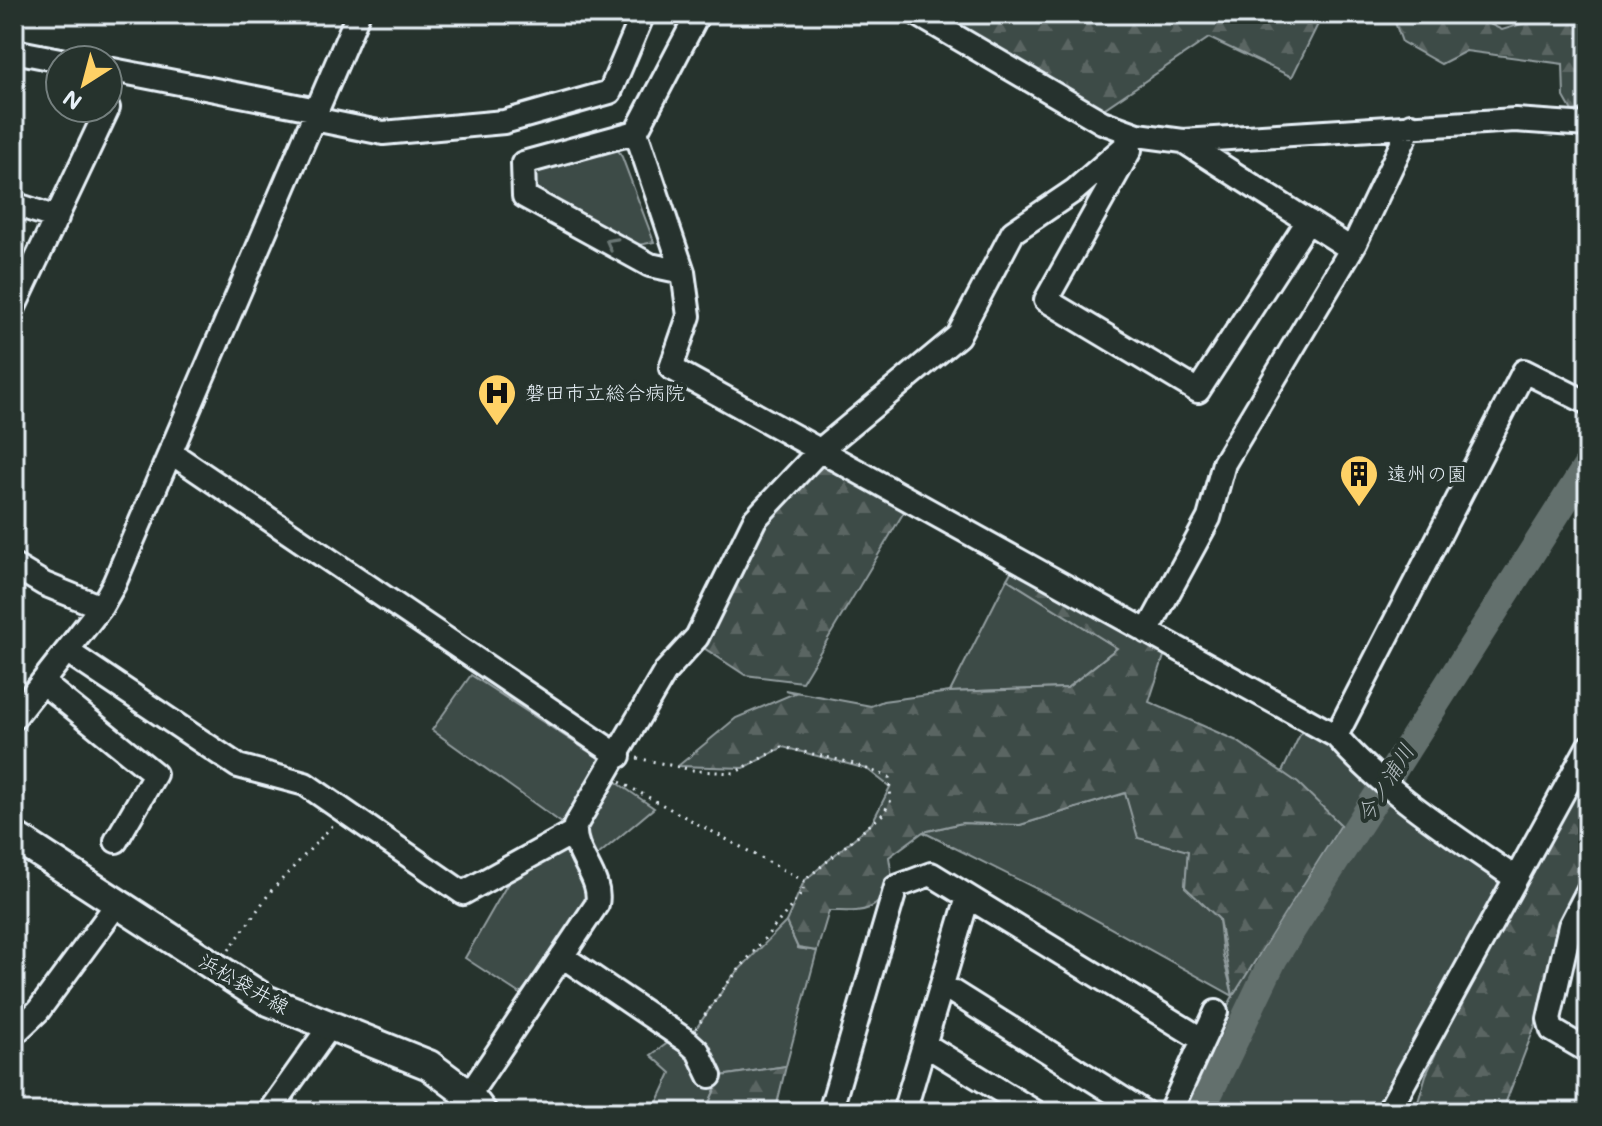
<svg xmlns="http://www.w3.org/2000/svg" width="1602" height="1126" font-family="Mali,'Klee One',sans-serif">
<defs>
<pattern id="forest-firs" width="22" height="20" patternUnits="userSpaceOnUse" patternTransform="scale(2)"><rect width="22" height="20" fill="#3e4b47"/><path d="M5 1l3.5 6h-7zM16 11l3.5 6h-7z" fill="#5a6562"/></pattern>
</defs>
<rect width="100%" height="100%" fill="#26332d"/>
<filter id="ink" filterUnits="userSpaceOnUse"><feTurbulence type="fractalNoise" baseFrequency=".0125" numOctaves="2"/><feDisplacementMap in="SourceGraphic" scale="16" xChannelSelector="R" yChannelSelector="G"/><feConvolveMatrix kernelMatrix="1 2 1 2 8 2 1 2 1" color-interpolation-filters="sRGB"/></filter>
<g filter="url(#ink)">
<path fill="#3e4b47" stroke="#939ea0" stroke-width="2" d="M 618,150 L 622,157 L 654,242 L 634,246 L 531,186 L 530,169 Z
M 1007,579 L 1117,648 L 1067,688 L 950,692 Z
M 471,675 L 603,761 L 606,775 L 654,808 L 586,865 L 599,893 L 520,994 L 465,958 L 520,862 L 574,832 L 432,730 Z
M 1307,720 L 1515,878 L 1376,1112 L 1172,1112 L 1233,996 L 1067,904 L 923,832 L 962,823 L 1020,825 L 1125,793 L 1188,851 L 1185,886 L 1219,919 L 1223,956 L 1233,995 L 1341,825 L 1282,772 Z
M 786,922 L 798,948 L 817,951 L 786,1066 L 721,1076 L 705,1112 L 653,1112 L 671,1073 L 651,1055 L 679,1035 L 688,1040 L 732,977 Z"/>
<path fill="url(#forest-firs)" stroke="#939ea0" stroke-width="2" d="M 948,14 L 1323,14 L 1292,77 L 1209,38 L 1093,116 L 935,25 Z
M 1392,14 L 1469,14 L 1502,30 L 1554,14 L 1588,14 L 1588,109 L 1572,111 L 1564,97 L 1563,64 L 1466,51 L 1441,64 L 1402,42 Z
M 818,452 L 910,502 L 802,682 L 745,675 L 701,646 L 755,519 Z
M 1017,561 L 1168,644 L 1149,702 L 1237,741 L 1298,783 L 1341,825 L 1233,996 L 1219,919 L 1185,887 L 1188,851 L 1138,838 L 1125,793 L 1020,825 L 962,823 L 923,832 L 889,857 L 893,884 C 873,915 863,911 829,911 L 817,951 L 798,948 L 786,922 L 804,881 L 872,823 L 890,787 L 867,769 L 783,747 L 744,768 L 678,766 L 736,718 L 795,693 L 785,690 L 871,706 L 883,701 L 950,692 L 1067,688 L 1117,648 L 1007,579 Z
M 1588,763 L 1588,897 L 1581,906 L 1502,1112 L 1415,1112 L 1426,1075 L 1515,878 Z
M 786,1066 L 777,1104 L 787,1112 L 705,1112 L 721,1076 Z"/>
<g fill="none" stroke-linecap="round" stroke-linejoin="round">
<path stroke="#636f6d" stroke-width="28" d="M 1200,1112 L 1274,958 L 1588,464"/>
<g stroke="#e8f1f8" stroke-width="28">
<path id="minor" d="M 698,14 L 636,132 L 683,272 L 689,316 L 671,368 L 1336,736 C 1387,794 1452,834 1515,878
M 917,14 L 1102,122 L 1138,135 L 1183,141 L 1515,120 L 1588,125
M 14,51 L 60,60
M 108,69 L 317,110
M 314,119 L 383,133 L 504,122 L 610,92 L 643,14
M 636,132 L 523,163 L 524,196 L 650,265 L 683,272
M 1183,141 L 1351,249
M 1130,150 L 1046,300 L 1198,391 L 1308,221
M 14,204 L 57,218
M 14,307 L 108,108
M 170,452 L 619,756
M 14,566 L 44,584 L 101,607
M 1147,632 L 1209,518 L 1224,463 L 1355,243 L 1411,125
M 68,652 L 238,766 L 305,784 L 463,893 L 574,832
M 43,683 L 155,774 L 116,841
M 14,718 L 101,607 L 114,584 L 358,14
M 1336,736 L 1524,371 L 1588,403
M 1588,891 L 1570,926 L 1549,1019 L 1552,1030 L 1588,1051
M 562,956 L 687,1041 L 698,1051 L 710,1076
M 942,985 L 1144,1112
M 14,1034 L 38,1011 L 117,904
M 924,1044 L 1035,1112
M 469,1095 L 597,904 C 603,877 572,854 575,826 L 665,672 L 697,637 L 755,519 L 818,452 L 958,336 L 1013,232 L 1075,190 L 1138,135
M 269,1112 L 330,1026
M 830,1112 L 896,887 L 931,874 L 1203,1040
M 904,1112 L 968,897
M 1170,1112 L 1216,1012
M 1388,1112 L 1588,747"/>
</g>
<g stroke="#e8f1f8" stroke-width="34">
<path id="major" d="M 14,836 L 266,1000 L 429,1065 L 469,1095 L 482,1112"/>
</g>
<path stroke="#e8f1f8" stroke-width="3" stroke-dasharray="2 6" stroke-linecap="butt" d="M 637,758 L 697,771 L 734,773 L 782,747 L 848,762 L 889,777 L 891,800 L 883,814 L 804,881
M 620,782 L 804,881 L 803,892 L 727,984 L 696,1028
M 229,950 L 271,891 L 334,824"/>
<use href="#minor" stroke="#26332d" stroke-width="22"/>
<use href="#major" stroke="#26332d" stroke-width="28"/>
</g>
<defs><path id="oneway-chevron" d="M-2-3.5L2.5 0L-2 3.5" fill="none" stroke-width="1.6" stroke-linecap="round" stroke-linejoin="round" transform="scale(2)"/></defs>
<use stroke="#6a7674" href="#oneway-chevron" transform="translate(611 243) rotate(-151)"/>
</g>
<defs>
<g id="hospital-pin" transform="scale(2)"><path d="M0 17L-7.5 6A9.5 9.5 0 1 1 7.5 6Z" fill="#ffd166" stroke="#26332d"/><path d="M-5-5h3v3.5h4V-5h3V5h-3V1.5h-4V5h-3Z" fill="#111"/></g>
<g id="building-pin" transform="scale(2)"><path d="M0 17L-7.5 6A9.5 9.5 0 1 1 7.5 6Z" fill="#ffd166" stroke="#26332d"/><path d="M-4-6H4V6H1V3H-1V6H-4ZM-2.5-4.3h1.7v1.8h-1.7ZM.8-4.3h1.7v1.8H.8ZM-2.5-1h1.7V.8h-1.7ZM.8-1h1.7V.8H.8Z" fill="#111"/></g>
</defs>
<g fill-rule="evenodd">
<use href="#hospital-pin" x="497" y="393"/>
<use href="#building-pin" x="1359" y="474"/>
</g>
<g text-anchor="middle" stroke-width="8" stroke-linejoin="round" paint-order="stroke">
<g font-size="20" fill="#e8f1f8" stroke="#26332d" text-anchor="start">
<text x="525" y="400">磐田市立総合病院</text>
<text x="1387" y="481">遠州の園</text>
</g>
<g font-size="20" fill="#e8f1f8" stroke="#26332d">
<text transform="translate(244 984) rotate(30)" y="7">浜松袋井線</text>
</g>
<g font-size="22" font-style="italic" fill="#b3bdc0" stroke="#26332d">
<text transform="translate(1385 783) rotate(-58)" y="8">今ノ浦川</text>
</g>
</g>
<rect width="1602" height="1126" fill="none" stroke="#26332d" stroke-width="48"/>
<rect x="24" y="24" width="1554" height="1078" fill="none" stroke="#e8f1f8" stroke-width="3" filter="url(#ink)"/>
<g transform="translate(84 84) rotate(216)"><circle r="38" fill="#26332d" stroke="#747f7e" stroke-width="2"/>
<path d="M0-6L14 30L0 20L-14 30Z" fill="#ffd166"/>
<text y="-12" font-size="22" font-weight="bold" text-anchor="middle" fill="#e8f1f8">N</text>
</g>
</svg>
